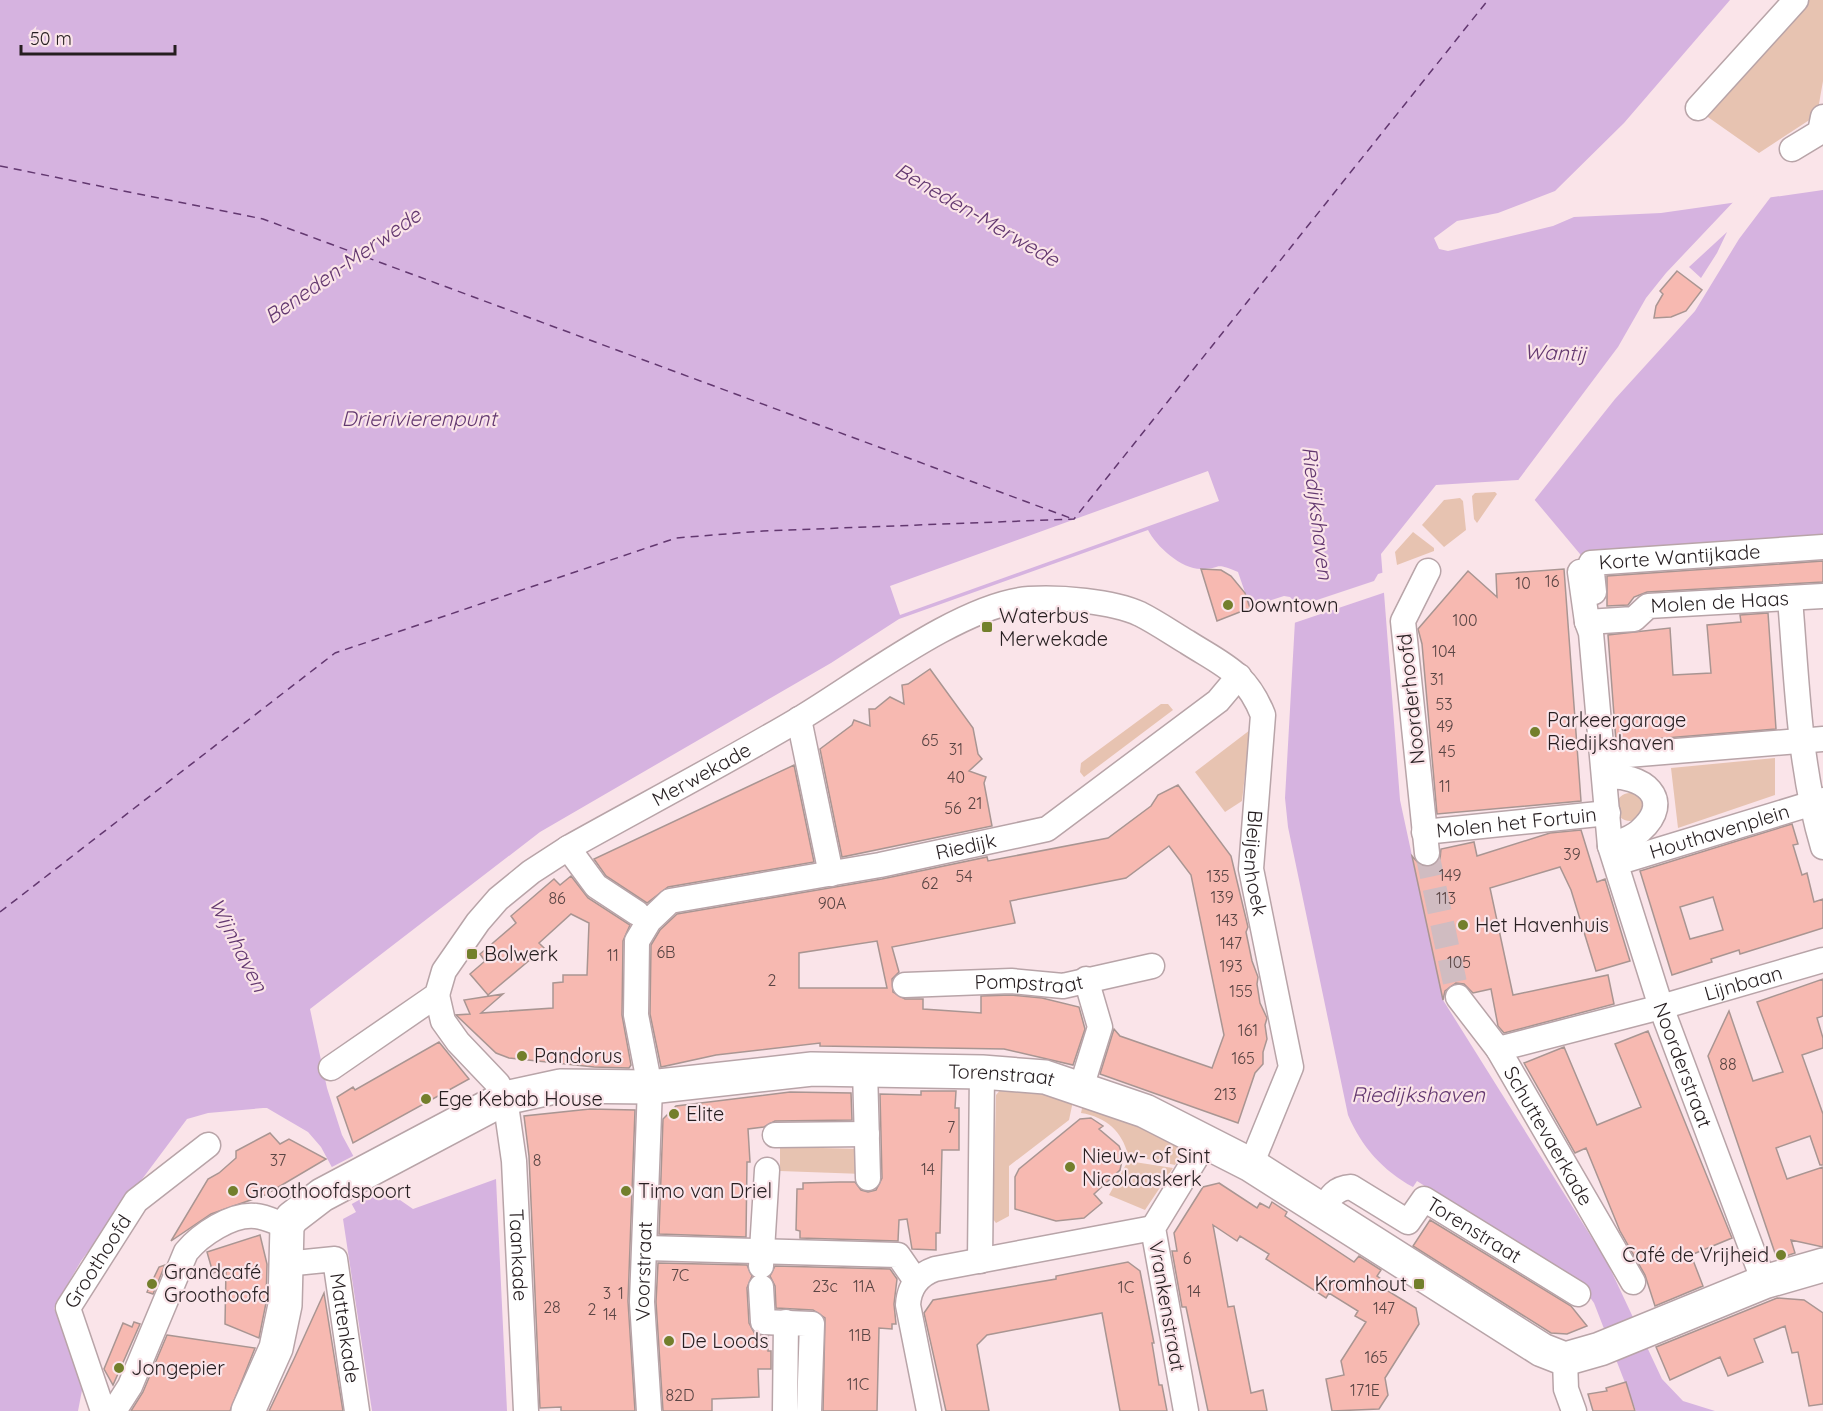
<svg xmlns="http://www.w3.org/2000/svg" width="1823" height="1411" font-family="Quicksand,sans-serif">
<rect width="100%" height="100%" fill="#fae4e9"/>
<path fill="#e7c3b1" d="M 1806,0 L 1823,0 L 1823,81 L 1817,115 L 1759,153 L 1705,115 Z
M 1475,493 L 1495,492 L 1497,494 L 1477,523 L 1474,519 L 1472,496 Z
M 1460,498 L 1463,501 L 1466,530 L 1444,547 L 1422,525 L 1444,500 Z
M 1413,532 L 1434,548 L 1434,551 L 1397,565 L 1395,552 Z
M 1161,704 L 1168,704 L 1173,710 L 1084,777 L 1080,772 L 1081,763 Z
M 1250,730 L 1242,801 L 1225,812 L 1195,772 Z
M 1775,758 L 1775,795 L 1678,828 L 1671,768 Z
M1616 807a14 14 0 1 1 28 0a14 14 0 1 1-28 0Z
M 1001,1089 L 1029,1091 L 1073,1101 L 1069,1120 L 1009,1166 L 1009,1216 L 996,1223 L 993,1219 L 996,1095 Z
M 1083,1104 L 1139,1125 L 1179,1146 L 1181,1154 L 1175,1165 L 1128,1155 C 1122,1131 1106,1117 1081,1113 Z
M 780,1147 L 864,1149 L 863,1174 L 780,1171 Z
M 1128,1161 L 1173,1168 L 1145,1210 L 1109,1195 Z"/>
<path fill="#d6b3e0" d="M 0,0 L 1730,0 L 1624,123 L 1555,191 L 1498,213 L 1457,221 L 1434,238 L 1439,249 L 1448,251 L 1553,226 L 1574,217 L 1661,213 L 1823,190 L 1823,543 L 1585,560 L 1518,480 L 1436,485 L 1381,554 L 1400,800 L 1443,1000 L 1607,1262 L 1662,1379 L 1683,1401 L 1715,1411 L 1636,1411 L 1594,1303 L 1584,1289 L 1417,1181 L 1413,1187 C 1383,1171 1361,1146 1348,1115 L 1288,827 L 1285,798 L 1296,603 L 1290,597 L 1284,596 L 1250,607 L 1238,572 C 1213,561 1222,569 1201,569 C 1181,569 1156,546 1148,530 L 899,619 L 831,663 L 540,832 L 310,1009 L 327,1088 L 342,1135 L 375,1196 L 387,1191 L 413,1209 L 496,1179 L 507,1411 L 372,1411 L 343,1219 L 356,1212 L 321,1147 L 308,1132 L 267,1108 L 263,1108 L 208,1113 L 187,1119 L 81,1261 L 54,1308 L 84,1380 L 78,1411 L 0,1411 Z"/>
<path fill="#fae4e9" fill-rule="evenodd" d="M 1773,194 L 1739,239 L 1695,311 L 1615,399 L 1533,502 L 1516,483 L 1618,347 L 1646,298 L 1666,273 L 1737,198 ZM 1727,232 L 1717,253 L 1701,278 L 1689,267 Z
M 1208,471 L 1219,501 L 900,615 L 890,586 Z
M 1385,572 L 1386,592 L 1294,623 L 1293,608 L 1374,581 L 1378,574 Z
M 355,1155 L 375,1191 L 350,1205 L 330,1168 Z"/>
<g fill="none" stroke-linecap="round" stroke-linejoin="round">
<path stroke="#633870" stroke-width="1.5" stroke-dasharray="8 6" stroke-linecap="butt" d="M 0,166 L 263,219 L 1073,519
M 0,912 L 335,653 L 676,538 L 763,531 L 1074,519 L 1488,0"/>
</g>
<path fill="#f7b9b1" stroke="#a99592" stroke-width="1.5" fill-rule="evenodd" d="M 1677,271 L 1702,290 L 1686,311 L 1671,317 L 1654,318 L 1656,306 L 1663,294 L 1660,291 Z
M 1823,561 L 1823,582 L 1647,592 L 1634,597 L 1628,605 L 1607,606 L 1607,576 Z
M 1201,569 L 1221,570 L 1231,576 L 1245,593 L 1250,608 L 1217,621 Z
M 1564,569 L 1581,801 L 1437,814 L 1422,644 L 1418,629 L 1468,571 L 1497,597 L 1496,574 Z
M 1768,613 L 1776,729 L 1616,742 L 1608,635 L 1670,628 L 1673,675 L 1711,673 L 1707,625 L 1741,622 L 1740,615 Z
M 930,669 L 973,728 L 978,754 L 982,759 L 969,771 L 986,777 L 984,783 L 992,826 L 842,857 L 820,749 L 852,725 L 854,720 L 870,726 L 869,709 L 875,709 L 890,697 L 904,704 L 902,685 L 908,684 Z
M 794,765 L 814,862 L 668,887 L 647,903 L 606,876 L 594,859 Z
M 1178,785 L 1231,856 L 1248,927 L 1246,932 L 1252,961 L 1258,977 L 1257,984 L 1260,1003 L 1267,1018 L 1265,1025 L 1267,1039 L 1263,1052 L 1263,1064 L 1255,1073 L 1238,1123 L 1100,1074 L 1114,1029 L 1120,1036 L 1212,1068 L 1224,1035 L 1191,875 L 1169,846 L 1126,878 L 1010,901 L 1015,923 L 892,947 L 899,972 L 892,979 L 893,992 L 905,999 L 923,999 L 923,1009 L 981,1013 L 981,996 L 1011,995 L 1042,998 L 1079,1007 L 1085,1029 L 1073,1065 L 1004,1049 L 820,1046 L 820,1043 L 716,1055 L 661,1067 L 650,1014 L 651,945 L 660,930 L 677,914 L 882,879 L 987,857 L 988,861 L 1108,838 L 1151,806 L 1158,795 ZM 877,941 L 887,988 L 799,988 L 799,953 Z
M 1792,824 L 1798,844 L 1793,845 L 1802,875 L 1807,873 L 1814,902 L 1823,899 L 1823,928 L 1740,954 L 1739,950 L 1711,959 L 1712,962 L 1672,975 L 1640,871 ZM 1713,897 L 1723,930 L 1690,939 L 1680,907 Z
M 1581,830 L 1597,882 L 1605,879 L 1630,961 L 1596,971 L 1571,890 L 1560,867 L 1490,888 L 1513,995 L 1608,975 L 1614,1004 L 1504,1033 L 1498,1026 L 1491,989 L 1473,993 L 1464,984 L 1456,983 L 1445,991 L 1443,1000 L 1412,856 L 1421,866 L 1429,867 L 1440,859 L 1441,849 L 1474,842 L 1477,856 L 1550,833 Z
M 571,876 L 588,898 L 630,925 L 623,941 L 622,1015 L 631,1065 L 629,1068 L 594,1067 L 509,1058 L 496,1053 L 456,1015 L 470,1014 L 464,1000 L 503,994 L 481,1013 L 553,1008 L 553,983 L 563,982 L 563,975 L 587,975 L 589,923 L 571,914 L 539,943 L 544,948 L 488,995 L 470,974 L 485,961 L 480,954 L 516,923 L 511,916 L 554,879 L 560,885 Z
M 1823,979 L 1823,1016 L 1817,1018 L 1823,1038 L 1823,1048 L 1802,1055 L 1823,1114 L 1823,1165 L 1820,1165 L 1810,1136 L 1776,1148 L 1787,1179 L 1823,1167 L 1823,1247 L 1791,1240 L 1795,1253 L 1777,1259 L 1708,1056 L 1729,1011 L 1753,1081 L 1783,1072 L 1757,1002 Z
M 1648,1031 L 1732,1238 L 1691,1255 L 1703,1286 L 1655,1306 L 1645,1275 L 1620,1231 L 1586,1148 L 1575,1153 L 1524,1063 L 1564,1047 L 1597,1125 L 1641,1107 L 1615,1044 Z
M 439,1042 L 469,1079 L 353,1143 L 337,1097 L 353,1087 L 355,1090 Z
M 921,1091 L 956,1091 L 955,1108 L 959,1108 L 959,1150 L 942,1150 L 940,1233 L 936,1233 L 936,1250 L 912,1249 L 907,1219 L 899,1220 L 898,1241 L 800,1238 L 800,1231 L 796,1230 L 797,1189 L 803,1189 L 803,1183 L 840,1182 L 855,1182 L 861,1190 L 868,1192 L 876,1190 L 882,1178 L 880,1094 L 921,1095 Z
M 790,1092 L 851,1093 L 852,1120 L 775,1121 L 764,1127 L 748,1129 L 750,1162 L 747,1162 L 746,1237 L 659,1234 L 663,1119 L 676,1106 Z
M 590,1109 L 635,1110 L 628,1301 L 635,1411 L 561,1411 L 561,1407 L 540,1408 L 529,1156 L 524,1116 Z
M 1091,1118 L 1103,1126 L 1099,1129 L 1119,1146 L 1123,1156 L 1120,1170 L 1094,1194 L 1102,1203 L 1084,1218 L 1056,1221 L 1015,1209 L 1015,1177 L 1019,1169 L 1080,1119 Z
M 270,1133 L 280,1144 L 289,1139 L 326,1159 L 265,1195 L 211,1214 L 171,1241 L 208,1179 L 219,1173 L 236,1158 L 236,1151 Z
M 1219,1183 L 1257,1208 L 1260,1203 L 1269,1208 L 1272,1202 L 1287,1212 L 1285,1216 L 1354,1262 L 1359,1256 L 1381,1270 L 1377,1276 L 1381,1279 L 1378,1285 L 1416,1308 L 1419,1324 L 1385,1378 L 1388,1395 L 1379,1409 L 1332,1411 L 1326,1379 L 1344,1375 L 1341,1361 L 1366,1322 L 1355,1316 L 1358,1311 L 1329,1293 L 1326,1298 L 1266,1259 L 1269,1254 L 1240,1236 L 1237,1241 L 1213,1225 L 1228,1307 L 1234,1306 L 1251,1393 L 1263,1390 L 1267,1411 L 1208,1411 L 1186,1307 L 1182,1307 L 1172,1251 L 1177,1251 L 1174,1233 L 1203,1187 Z
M 1430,1220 L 1571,1306 L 1587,1326 L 1567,1334 L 1551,1333 L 1413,1246 Z
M 260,1235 L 267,1264 L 266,1303 L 259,1338 L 225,1324 L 226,1269 L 213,1273 L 207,1252 Z
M 1128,1262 L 1140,1271 L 1154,1343 L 1152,1343 L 1159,1385 L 1162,1385 L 1167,1411 L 1120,1411 L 1102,1313 L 987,1335 L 977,1345 L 989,1411 L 946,1411 L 924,1313 L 933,1300 L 1056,1279 L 1056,1276 Z
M 658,1263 L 747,1265 L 752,1276 L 747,1288 L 749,1323 L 755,1334 L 768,1336 L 768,1351 L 771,1351 L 771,1369 L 758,1369 L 759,1397 L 712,1399 L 712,1411 L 663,1411 L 656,1302 Z
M 165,1265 L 153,1294 L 147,1292 L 159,1267 Z
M 775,1266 L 890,1269 L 897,1279 L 894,1304 L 896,1324 L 892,1324 L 892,1329 L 879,1328 L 877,1411 L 823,1411 L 825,1318 L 813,1310 L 776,1308 L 775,1286 L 770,1276 Z
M 324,1293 L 343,1411 L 269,1411 L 294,1359 Z
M 1777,1298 L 1804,1300 L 1823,1313 L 1823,1404 L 1809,1406 L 1798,1352 L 1792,1353 L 1785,1326 L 1754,1339 L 1763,1362 L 1728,1376 L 1720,1357 L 1670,1380 L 1656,1347 Z
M 134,1322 L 140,1324 L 113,1385 L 104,1369 L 123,1323 L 132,1327 Z
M 167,1335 L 255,1348 L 230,1411 L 131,1411 L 143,1392 Z
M 1626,1382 L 1635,1411 L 1593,1411 L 1588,1394 L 1607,1391 L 1606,1388 Z"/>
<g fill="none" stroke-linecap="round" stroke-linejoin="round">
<path stroke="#d0bcc1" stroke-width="24" stroke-dasharray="24 12" stroke-linecap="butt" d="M 1427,853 L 1458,997"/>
<g stroke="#b8a4a8" stroke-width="27">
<g id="street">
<path d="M 1698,108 L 1796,0"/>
<path d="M 1792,149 L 1820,132 L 1823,117"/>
<path id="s1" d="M 1580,572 L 1587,622 L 1591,633 L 1610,846 L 1661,1007 L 1764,1282"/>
<path id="s2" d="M 1594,592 L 1591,563 L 1823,547"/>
<path d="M 1790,599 C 1797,682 1799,767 1823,847"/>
<path id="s3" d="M 1587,622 L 1634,619 L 1648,606 L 1823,596"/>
<path d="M 799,719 L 831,874"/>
<path d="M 1603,757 L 1823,739"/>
<path d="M 1605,777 C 1642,773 1676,799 1640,831 C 1633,838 1619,842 1610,846"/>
<path id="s4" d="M 1424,832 L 1608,813"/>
<path d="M 568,848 L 596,886 L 637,913"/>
<path d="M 1427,853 L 1403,621 L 1428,571"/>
<path id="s5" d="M 1616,863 L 1823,800"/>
<path id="s6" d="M 905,985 L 1011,981 L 1063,986 L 1152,966"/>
<path id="s7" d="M 437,995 L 443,1021 L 458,1042 L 498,1084 L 505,1098 L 514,1161 L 526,1411"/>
<path id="s8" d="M 1458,997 L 1498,1049 L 1633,1282"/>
<path id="s9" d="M 1498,1049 L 1661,1007 L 1823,960"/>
<path id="s10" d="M 331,1068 L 437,995 L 444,971 L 478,922 L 498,899 L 531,872 L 568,848 C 645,805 725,763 801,718 C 861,682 962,604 1029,599 C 1059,597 1112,601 1140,614 C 1156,622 1172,633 1187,642 C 1223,665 1246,672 1263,715 L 1251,869 L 1291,1067 L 1251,1165"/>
<path d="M 865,1070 L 868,1178"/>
<path d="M 1081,1088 L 1100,1027 L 1086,979"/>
<path d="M 775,1135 L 867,1134"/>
<path id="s11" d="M 1323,1210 C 1330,1196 1336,1188 1351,1187 L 1408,1222 L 1424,1199 L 1578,1294"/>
<path d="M 646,1248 L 898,1255 L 916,1281"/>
<path d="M 980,1261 L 982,1072"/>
<path id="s12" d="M 285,1264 L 335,1259 L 357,1411"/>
<path d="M 761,1266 L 767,1170"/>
<path d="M 761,1287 L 763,1322 L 812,1324 L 809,1411"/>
<path d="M 1565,1359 L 1566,1389 L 1574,1411"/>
<path id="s13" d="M 103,1411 L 68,1308 L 136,1201 L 208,1145"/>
<path d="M 114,1411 L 130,1386 L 186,1252 C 200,1235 232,1213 256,1216 C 266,1217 277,1223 287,1226"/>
<path id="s14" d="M 649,1411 L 642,1302 L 650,1087 L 636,1015 L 637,941 L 649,921 L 670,901 L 880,865 L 1047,829 L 1218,701 L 1239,676"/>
<path d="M 785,1411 L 786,1322"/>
<path d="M 929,1411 L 908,1305 C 909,1287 918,1275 935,1269 L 1153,1228"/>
<path d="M 1186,1411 L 1153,1228 L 1205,1143"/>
</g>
</g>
<g stroke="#b8a4a8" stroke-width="36">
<g id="secondary">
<path id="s15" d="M 248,1411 L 276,1348 L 285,1305 L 287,1226 L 292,1218 L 322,1195 L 505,1098 L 560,1086 L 650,1087 L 812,1069 L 982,1072 L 1045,1077 L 1145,1111 L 1251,1165 L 1542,1350 L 1565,1359 L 1600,1349 L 1764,1282 L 1823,1265"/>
</g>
</g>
<use href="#street" stroke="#fff" stroke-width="24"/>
<use href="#secondary" stroke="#fff" stroke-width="33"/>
</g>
<g fill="#737f2c" stroke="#fae4e9" stroke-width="2">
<circle cx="1228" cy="605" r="6"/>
<rect x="981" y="621" width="12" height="12" rx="3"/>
<circle cx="1535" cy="732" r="6"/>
<circle cx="1463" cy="925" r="6"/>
<rect x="466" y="948" width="12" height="12" rx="3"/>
<circle cx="522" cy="1056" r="6"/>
<circle cx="426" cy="1099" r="6"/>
<circle cx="674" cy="1114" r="6"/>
<circle cx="1070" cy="1167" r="6"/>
<circle cx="233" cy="1191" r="6"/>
<circle cx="626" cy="1191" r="6"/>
<circle cx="1781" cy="1255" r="6"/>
<circle cx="152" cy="1284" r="6"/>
<rect x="1413" y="1278" width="12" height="12" rx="3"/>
<circle cx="669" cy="1341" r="6"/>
<circle cx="119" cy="1368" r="6"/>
</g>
<g text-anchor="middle" stroke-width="4.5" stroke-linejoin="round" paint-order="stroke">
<g font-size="16" fill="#5a4544">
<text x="1552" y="587">16</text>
<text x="1523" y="589">10</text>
<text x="1465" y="626">100</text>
<text x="1444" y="657">104</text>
<text x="1437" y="685">31</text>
<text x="1444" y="710">53</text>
<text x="1445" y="732">49</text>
<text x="930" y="746">65</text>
<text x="956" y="755">31</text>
<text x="1447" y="757">45</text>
<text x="956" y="783">40</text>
<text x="1445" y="792">11</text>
<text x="975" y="809">21</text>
<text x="953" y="814">56</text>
<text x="1572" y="860">39</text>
<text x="1450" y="881">149</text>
<text x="964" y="882">54</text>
<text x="1218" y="882">135</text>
<text x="930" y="889">62</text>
<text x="1222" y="903">139</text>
<text x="557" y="904">86</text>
<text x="1446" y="904">113</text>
<text x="832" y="909">90A</text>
<text x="1227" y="926">143</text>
<text x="1231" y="949">147</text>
<text x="666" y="958">6B</text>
<text x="613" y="961">11</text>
<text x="1459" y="968">105</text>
<text x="1231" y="972">193</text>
<text x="772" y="986">2</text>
<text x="1241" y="997">155</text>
<text x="1248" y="1036">161</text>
<text x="1243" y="1064">165</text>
<text x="1728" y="1070">88</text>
<text x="1225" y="1100">213</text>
<text x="951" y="1133">7</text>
<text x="278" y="1166">37</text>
<text x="537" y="1166">8</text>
<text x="928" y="1175">14</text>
<text x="1187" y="1264">6</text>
<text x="680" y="1281">7C</text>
<text x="825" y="1292">23c</text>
<text x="864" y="1292">11A</text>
<text x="1126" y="1293">1C</text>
<text x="1194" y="1297">14</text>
<text x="607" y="1299">3</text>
<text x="621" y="1299">1</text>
<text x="552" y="1313">28</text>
<text x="1384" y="1314">147</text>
<text x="592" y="1315">2</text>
<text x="610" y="1320">14</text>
<text x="860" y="1341">11B</text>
<text x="1376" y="1363">165</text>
<text x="858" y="1390">11C</text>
<text x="1365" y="1396">171E</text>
<text x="680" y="1401">82D</text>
</g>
<g font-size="20" fill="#261e20" stroke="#fae4e9">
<text dy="7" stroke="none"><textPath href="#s2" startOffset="118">Korte Wantijkade</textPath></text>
<text dy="7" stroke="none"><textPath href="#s3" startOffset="138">Molen de Haas</textPath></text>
<text transform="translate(1411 699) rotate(-96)" y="7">Noorderhoofd</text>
<text dy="7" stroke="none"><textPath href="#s10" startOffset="483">Merwekade</textPath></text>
<text dy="7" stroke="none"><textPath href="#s4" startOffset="93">Molen het Fortuin</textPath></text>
<text dy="7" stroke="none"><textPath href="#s5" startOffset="108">Houthavenplein</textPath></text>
<text dy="7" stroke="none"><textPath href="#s14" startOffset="825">Riedijk</textPath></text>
<text dy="7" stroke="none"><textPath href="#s10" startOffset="1281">Bleijenhoek</textPath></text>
<text dy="7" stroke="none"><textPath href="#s6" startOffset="124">Pompstraat</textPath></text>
<text dy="7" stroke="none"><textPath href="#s9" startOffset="254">Lijnbaan</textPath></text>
<text dy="7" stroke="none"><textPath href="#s1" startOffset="507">Noorderstraat</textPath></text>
<text dy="7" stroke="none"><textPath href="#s15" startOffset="945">Torenstraat</textPath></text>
<text dy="7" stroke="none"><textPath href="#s8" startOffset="166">Schuttevaerkade</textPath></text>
<text dy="7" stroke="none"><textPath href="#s11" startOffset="192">Torenstraat</textPath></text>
<text dy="7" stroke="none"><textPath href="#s7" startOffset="284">Taankade</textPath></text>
<text dy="7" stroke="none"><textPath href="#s13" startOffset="164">Groothoofd</textPath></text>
<text dy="7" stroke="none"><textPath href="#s14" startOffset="140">Voorstraat</textPath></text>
<text transform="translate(1167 1306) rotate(80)" y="7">Vrankenstraat</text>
<text dy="7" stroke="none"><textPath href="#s12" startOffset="120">Mattenkade</textPath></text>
</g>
<g font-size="20" fill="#261e20" stroke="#fae4e9" text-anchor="start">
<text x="1240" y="612">Downtown</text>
<text x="999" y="623">Waterbus<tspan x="999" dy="23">Merwekade</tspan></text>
<text x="1547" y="727">Parkeergarage<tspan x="1547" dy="23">Riedijkshaven</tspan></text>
<text x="1475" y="932">Het Havenhuis</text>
<text x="484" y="961">Bolwerk</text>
<text x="534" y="1063">Pandorus</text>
<text x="438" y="1106">Ege Kebab House</text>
<text x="686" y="1121">Elite</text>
<text x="1082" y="1163">Nieuw- of Sint<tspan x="1082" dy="23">Nicolaaskerk</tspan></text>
<text x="245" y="1198">Groothoofdspoort</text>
<text x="638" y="1198">Timo van Driel</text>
<text x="1769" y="1262" text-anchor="end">Café de Vrijheid</text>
<text x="164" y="1279">Grandcafé<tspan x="164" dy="23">Groothoofd</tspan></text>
<text x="1407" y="1291" text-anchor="end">Kromhout</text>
<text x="681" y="1348">De Loods</text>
<text x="131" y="1375">Jongepier</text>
</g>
<g font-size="21" font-style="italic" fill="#633870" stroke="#fae4e9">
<text transform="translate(977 215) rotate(30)" y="7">Beneden-Merwede</text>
<text transform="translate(343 266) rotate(-35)" y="7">Beneden-Merwede</text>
<text transform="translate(1555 353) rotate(2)" y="7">Wantij</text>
<text x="419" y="426">Drierivierenpunt</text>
<text transform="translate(1317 513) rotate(83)" y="7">Riedijkshaven</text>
<text transform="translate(238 945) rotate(63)" y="7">Wijnhaven</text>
<text x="1418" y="1102">Riedijkshaven</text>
</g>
</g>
<path d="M21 45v9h154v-9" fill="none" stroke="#261e20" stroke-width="3"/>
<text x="30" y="45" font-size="18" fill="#261e20" stroke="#fae4e9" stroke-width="4.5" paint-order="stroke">50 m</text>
</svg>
